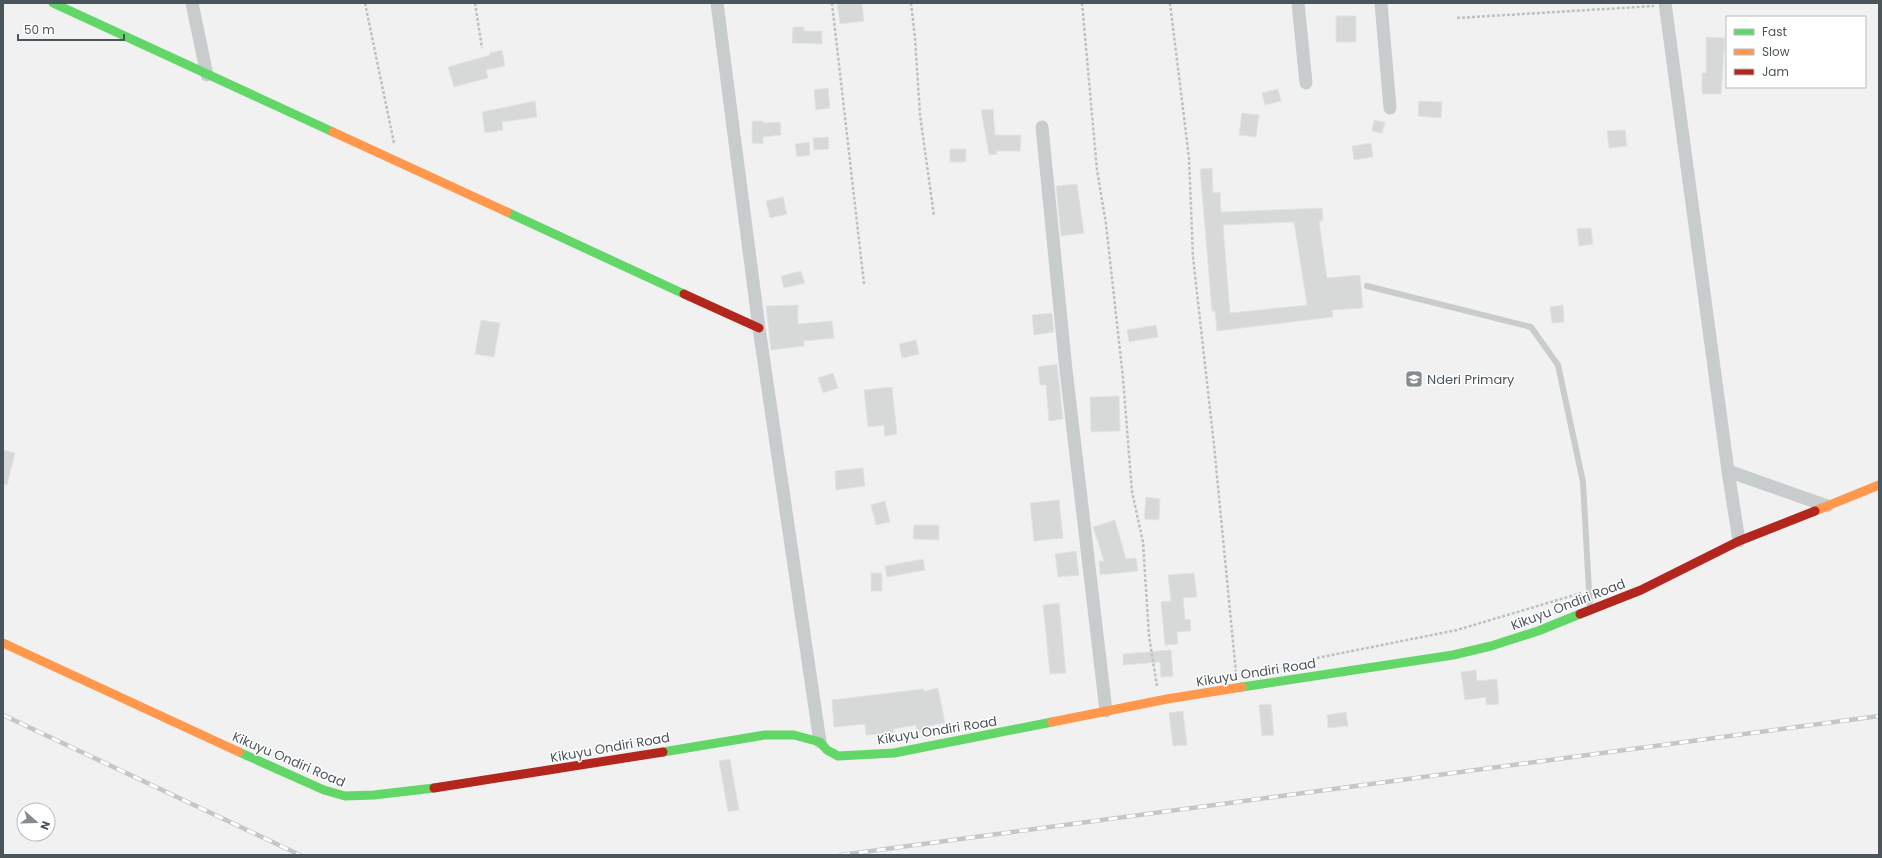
<svg xmlns="http://www.w3.org/2000/svg" width="1882" height="858" font-family="Poppins,sans-serif">
<rect width="100%" height="100%" fill="#f1f1f1"/>
<path fill="#d7d9d9" stroke="#e3e3e4" fill-rule="evenodd" d="M 837,3 L 862,3 L 864,21 L 840,24 Z
M 1336,16 L 1356,16 L 1356,42 L 1336,42 Z
M 793,27 L 804,27 L 804,31 L 822,31 L 822,44 L 792,43 Z
M 1706,37 L 1725,38 L 1721,94 L 1702,94 L 1702,73 L 1706,73 Z
M 502,50 L 505,66 L 486,70 L 488,78 L 454,87 L 448,67 L 490,55 L 490,53 Z
M 828,88 L 830,108 L 816,110 L 814,90 Z
M 1278,89 L 1281,101 L 1265,105 L 1262,93 Z
M 535,101 L 537,117 L 502,122 L 503,130 L 485,133 L 482,112 Z
M 1419,101 L 1442,102 L 1441,118 L 1418,116 Z
M 993,109 L 995,135 L 1021,135 L 1020,151 L 997,151 L 997,154 L 989,155 L 981,110 Z
M 1242,113 L 1259,115 L 1256,137 L 1239,135 Z
M 1374,120 L 1385,122 L 1382,133 L 1372,131 Z
M 752,121 L 763,121 L 763,123 L 780,122 L 781,135 L 763,137 L 763,144 L 752,143 Z
M 1625,130 L 1627,146 L 1609,148 L 1607,131 Z
M 828,137 L 829,149 L 814,150 L 813,138 Z
M 809,142 L 810,155 L 797,157 L 795,144 Z
M 1371,143 L 1373,157 L 1354,160 L 1352,146 Z
M 950,149 L 966,149 L 966,162 L 950,162 Z
M 1212,168 L 1213,193 L 1220,192 L 1221,212 L 1322,208 L 1323,221 L 1319,221 L 1327,278 L 1360,275 L 1363,308 L 1332,310 L 1333,317 L 1217,331 L 1215,311 L 1212,311 L 1200,169 ZM 1294,222 L 1307,305 L 1230,313 L 1223,225 Z
M 1077,184 L 1084,233 L 1061,236 L 1056,186 Z
M 783,197 L 787,214 L 770,218 L 766,201 Z
M 1591,228 L 1593,244 L 1579,246 L 1577,229 Z
M 801,271 L 805,283 L 784,288 L 781,276 Z
M 798,305 L 798,324 L 832,321 L 834,338 L 804,341 L 804,346 L 771,350 L 766,306 Z
M 1563,305 L 1564,322 L 1552,323 L 1550,307 Z
M 1052,313 L 1054,332 L 1034,335 L 1032,315 Z
M 481,320 L 500,323 L 494,357 L 475,354 Z
M 1156,325 L 1158,337 L 1129,342 L 1127,330 Z
M 916,340 L 919,354 L 902,358 L 899,344 Z
M 1057,364 L 1063,419 L 1049,421 L 1046,385 L 1040,385 L 1038,367 Z
M 833,373 L 838,388 L 823,393 L 818,378 Z
M 892,387 L 897,434 L 885,436 L 884,425 L 868,427 L 864,390 Z
M 1119,396 L 1120,431 L 1091,432 L 1090,397 Z
M 3,450 L 15,453 L 7,485 L 3,484 Z
M 863,468 L 865,486 L 836,490 L 835,471 Z
M 1146,497 L 1160,499 L 1159,520 L 1144,519 Z
M 1059,500 L 1063,538 L 1034,541 L 1030,503 Z
M 885,501 L 890,522 L 876,525 L 871,505 Z
M 1115,520 L 1126,559 L 1136,558 L 1138,571 L 1100,575 L 1099,561 L 1104,561 L 1093,527 Z
M 914,525 L 939,525 L 939,540 L 913,539 Z
M 1076,551 L 1079,575 L 1058,577 L 1055,554 Z
M 923,559 L 925,570 L 887,577 L 885,566 Z
M 871,573 L 882,573 L 882,591 L 871,591 Z
M 1194,573 L 1197,597 L 1183,598 L 1185,620 L 1190,619 L 1191,631 L 1177,632 L 1178,644 L 1165,645 L 1161,602 L 1171,601 L 1168,575 Z
M 1059,603 L 1066,673 L 1050,674 L 1043,605 Z
M 1171,650 L 1173,676 L 1161,677 L 1160,662 L 1123,665 L 1123,654 Z
M 1476,670 L 1477,681 L 1497,679 L 1499,704 L 1486,705 L 1486,697 L 1465,700 L 1461,672 Z
M 938,688 L 945,723 L 929,726 L 930,730 L 917,732 L 916,725 L 893,729 L 894,733 L 866,735 L 865,724 L 834,727 L 832,700 L 923,689 L 924,691 Z
M 1271,704 L 1274,735 L 1262,736 L 1259,705 Z
M 1183,711 L 1187,745 L 1173,746 L 1169,713 Z
M 1346,712 L 1348,726 L 1328,728 L 1327,715 Z
M 730,759 L 739,810 L 728,812 L 719,761 Z"/>
<g fill="none" stroke-linecap="round" stroke-linejoin="round">
<path stroke="#b9c3bf" stroke-width="2.5" stroke-dasharray="3 2" stroke-linecap="butt" d="M 365,3 L 394,143
M 475,3 L 482,48
M 832,3 L 864,284
M 911,3 L 915,38 L 920,115 L 934,216
M 1082,3 L 1097,170 L 1106,224 L 1123,378 L 1132,492 L 1143,542 L 1149,636 L 1157,686
M 1170,3 L 1189,158 L 1193,257 L 1214,445 L 1236,673
M 1457,18 L 1654,6
M 1312,659 L 1457,630 L 1581,593"/>
<path stroke="#c9cccd" stroke-width="6" d="M 1367,286 L 1531,327 L 1558,365 L 1583,482 L 1590,609"/>
<path stroke="#c9cccd" stroke-width="13" d="M 192,3 L 207,75
M 717,3 L 759,328 L 820,742
M 1298,3 L 1306,83
M 1381,3 L 1390,108
M 1665,3 L 1728,471 L 1739,541
M 1042,127 L 1066,370 L 1106,711
M 1728,471 L 1827,506"/>
<path stroke="#63d668" stroke-width="9" d="M 53,3 L 333,132
M 507,212 L 684,294
M 1242,687 L 1453,655 L 1491,646 L 1538,631 L 1580,614
M 239,752 L 324,790 L 345,796 L 374,795 L 434,788
M 663,752 L 765,735 L 794,735 L 820,742 L 827,750 L 838,756 L 894,753 L 1052,722"/>
<path stroke="#ff974d" stroke-width="9" d="M 333,132 L 507,212
M 1815,511 L 1879,485
M 3,643 L 239,752
M 1052,722 L 1167,699 L 1242,687"/>
<path stroke="#b3261e" stroke-width="9" d="M 684,294 L 759,328
M 1580,614 L 1641,590 L 1739,541 L 1815,511
M 434,788 L 663,752"/>
<g stroke="#c5c6c8" stroke-width="4.5">
<path id="rail" d="M 3,715 L 300,855
M 841,855 L 1879,716"/>
</g>
<use href="#rail" stroke="#fff" stroke-width="3" stroke-dasharray="9" stroke-linecap="butt"/>
</g>
<defs>
<g id="school-square" transform="scale(0.9)"><rect x="-9" y="-9" width="18" height="18" rx="4" fill="#848c90" stroke="#fff"/><path d="M0-5L7-2L0 1L-7-2ZM-4 1L0 2.5L4 1V4Q0 6-4 4Z" fill="#fff"/></g>
</defs>
<g fill-rule="evenodd">
<use href="#school-square" x="1414" y="379"/>
</g>
<g text-anchor="middle" stroke-width="3" stroke-linejoin="round" paint-order="stroke">
<g font-size="13" fill="#4a555b" stroke="#fff" text-anchor="start">
<text x="1427" y="384">Nderi Primary</text>
</g>
<g font-size="13" fill="#4a555b" stroke="#fff">
<text transform="translate(1568 604) rotate(-21)" y="5">Kikuyu Ondiri Road</text>
<text transform="translate(1256 672) rotate(-9)" y="5">Kikuyu Ondiri Road</text>
<text transform="translate(937 730) rotate(-9)" y="5">Kikuyu Ondiri Road</text>
<text transform="translate(610 747) rotate(-10)" y="5">Kikuyu Ondiri Road</text>
<text transform="translate(289 759) rotate(23)" y="5">Kikuyu Ondiri Road</text>
</g>
</g>
<rect width="1882" height="858" fill="none" stroke="#4a555b" stroke-width="8"/>
<rect x="1726" y="16" width="140" height="72" fill="#ffffff" stroke="#b7bbbd"/>
<rect x="1734" y="29" width="20" height="6" fill="#63d668" stroke="#b7bbbd"/>
<text x="1762" y="36" font-size="12" fill="#4a555b">Fast</text>
<rect x="1734" y="49" width="20" height="6" fill="#ff974d" stroke="#b7bbbd"/>
<text x="1762" y="56" font-size="12" fill="#4a555b">Slow</text>
<rect x="1734" y="69" width="20" height="6" fill="#b3261e" stroke="#b7bbbd"/>
<text x="1762" y="76" font-size="12" fill="#4a555b">Jam</text>
<g transform="translate(36 822) rotate(110)"><circle r="19" fill="#ffffff" stroke="#b7bbbd"/>
<path d="M0-3L7 15L0 10L-7 15Z" fill="#848c90"/>
<text y="-6" font-size="11" font-weight="bold" text-anchor="middle" fill="#4a555b">N</text>
</g>
<path d="M18 34v6h106v-6" fill="none" stroke="#4a555b" stroke-width="2"/>
<text x="24" y="34" font-size="12" fill="#4a555b" stroke="#ffffff" stroke-width="3" paint-order="stroke">50 m</text>
</svg>
